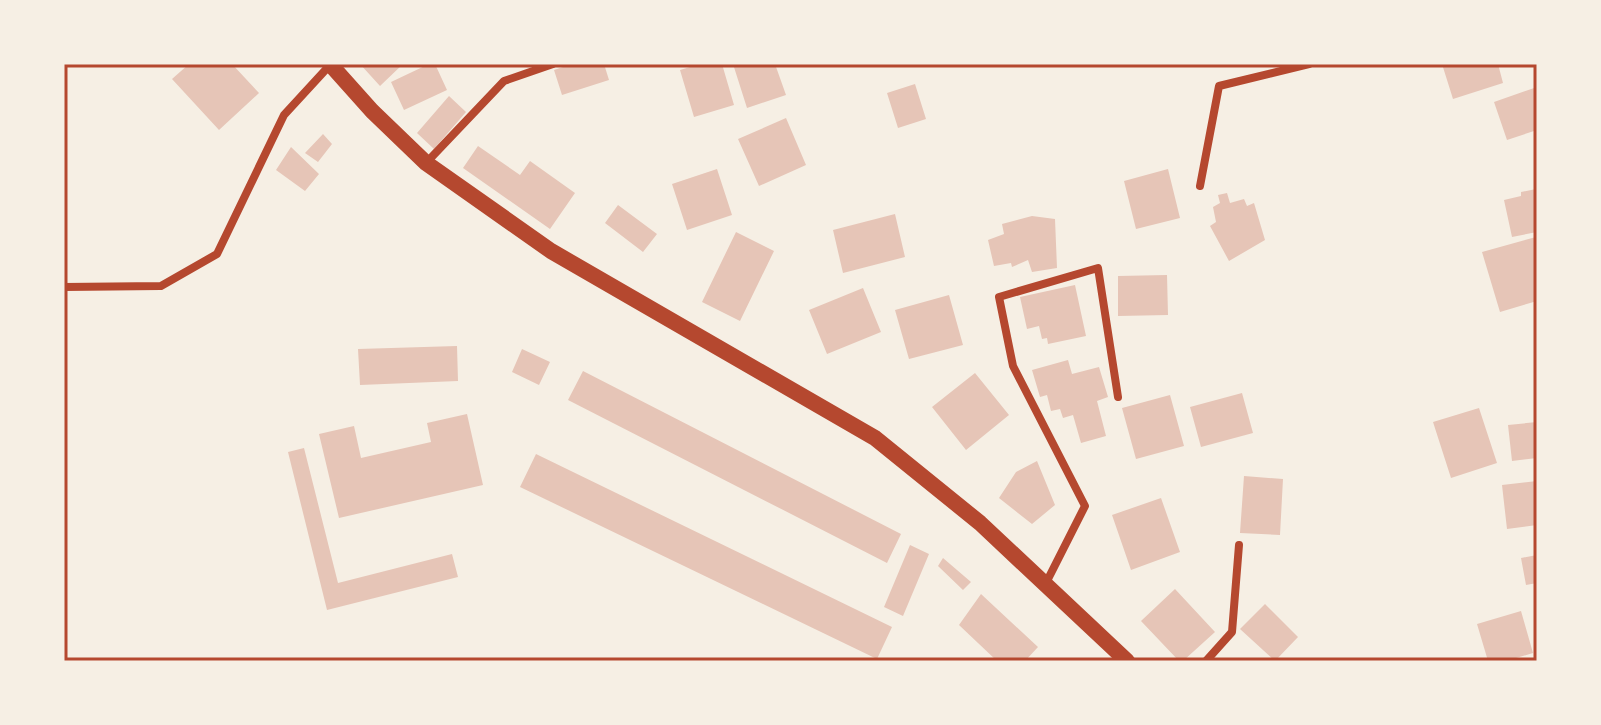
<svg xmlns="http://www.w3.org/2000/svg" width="1601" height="725" font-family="Manrope,sans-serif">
<rect width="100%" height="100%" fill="#f6efe4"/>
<path fill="#e6c5b7" d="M 189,64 L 232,64 L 259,93 L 219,130 L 172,79 Z
M 360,64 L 403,64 L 380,86 Z
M 429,64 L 435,64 L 447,90 L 404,110 L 391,82 Z
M 572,64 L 604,64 L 609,80 L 562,95 L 554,70 Z
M 700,64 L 722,64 L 734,105 L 694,117 L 680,70 Z
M 733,64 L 775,64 L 786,95 L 747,108 Z
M 1442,64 L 1498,64 L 1503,83 L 1453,99 Z
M 915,84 L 926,119 L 898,128 L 887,93 Z
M 1537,87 L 1537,130 L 1507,140 L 1494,102 Z
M 449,96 L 466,112 L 434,149 L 417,133 Z
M 786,118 L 806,165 L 759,186 L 738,139 Z
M 323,134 L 332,144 L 318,162 L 305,153 Z
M 478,146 L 520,175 L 530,161 L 575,193 L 550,229 L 463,168 Z
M 291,147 L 319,174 L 305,191 L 276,170 Z
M 717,169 L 732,215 L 687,230 L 672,184 Z
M 1168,169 L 1180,218 L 1136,229 L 1124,181 Z
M 1536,189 L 1537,232 L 1512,237 L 1504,200 L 1521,196 L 1521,192 Z
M 1227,193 L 1230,203 L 1244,199 L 1247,206 L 1254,203 L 1265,240 L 1229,261 L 1210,226 L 1216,222 L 1213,207 L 1220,203 L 1218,195 Z
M 618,205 L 657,234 L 643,252 L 605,223 Z
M 895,214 L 905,257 L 843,273 L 833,230 Z
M 1032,216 L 1055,219 L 1057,268 L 1032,272 L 1028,260 L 1012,267 L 1011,263 L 994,266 L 988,240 L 1004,234 L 1002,224 Z
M 736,232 L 774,251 L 740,321 L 702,302 Z
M 1536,237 L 1537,301 L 1500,312 L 1482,252 Z
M 1167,275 L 1168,315 L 1118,316 L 1118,276 Z
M 1075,285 L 1086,336 L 1048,344 L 1047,338 L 1042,339 L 1039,326 L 1027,329 L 1020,297 Z
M 863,288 L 881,332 L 827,354 L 809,310 Z
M 949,295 L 963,345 L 909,359 L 895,310 Z
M 457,346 L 458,381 L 360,385 L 358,349 Z
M 522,349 L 550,362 L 539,385 L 512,372 Z
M 1068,360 L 1072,374 L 1099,367 L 1108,397 L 1097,401 L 1106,436 L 1081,443 L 1073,415 L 1063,418 L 1060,409 L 1051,411 L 1047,395 L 1040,397 L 1032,370 Z
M 583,371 L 901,534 L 887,563 L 568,400 Z
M 975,373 L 1009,415 L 966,450 L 932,407 Z
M 1242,393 L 1253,433 L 1201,447 L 1190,407 Z
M 1170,395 L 1184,446 L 1136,459 L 1122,408 Z
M 1479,408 L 1497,463 L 1451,478 L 1433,422 Z
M 467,414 L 483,485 L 339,518 L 319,434 L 354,426 L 361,458 L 431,442 L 427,423 Z
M 1537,422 L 1537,458 L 1512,461 L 1508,425 Z
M 304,448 L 338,583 L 452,554 L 458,577 L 327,610 L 288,452 Z
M 536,454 L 892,627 L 877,659 L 520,487 Z
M 1037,461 L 1055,505 L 1032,524 L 999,498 L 1016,472 Z
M 1244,476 L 1283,479 L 1280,535 L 1240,533 Z
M 1537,481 L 1537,525 L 1507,529 L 1502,485 Z
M 1161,498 L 1180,552 L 1131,570 L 1112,515 Z
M 910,545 L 929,554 L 903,616 L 884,607 Z
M 1537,555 L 1537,583 L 1526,585 L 1521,558 Z
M 943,558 L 971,582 L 963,590 L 938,566 Z
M 1175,589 L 1215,632 L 1183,661 L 1179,661 L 1141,621 Z
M 981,594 L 1038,647 L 1025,661 L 997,661 L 959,625 Z
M 1265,604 L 1298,637 L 1275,661 L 1240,629 Z
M 1521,611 L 1533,653 L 1506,661 L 1488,661 L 1477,624 Z"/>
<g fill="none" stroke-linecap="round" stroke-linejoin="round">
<path stroke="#b5482f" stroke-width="8" d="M 426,163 L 504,81 L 553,64
M 1200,186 L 1219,86 L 1309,64
M 64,287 L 161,286 L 217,254 L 284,115 L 330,65
M 1046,583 L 1085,506 L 1013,366 L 999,297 L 1098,268 L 1118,397
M 1206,661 L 1232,632 L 1239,545"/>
<path stroke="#b5482f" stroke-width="16" d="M 330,64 L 372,111 L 426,163 L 551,251 L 875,438 L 980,523 L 1127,661"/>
</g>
<rect width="1601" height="725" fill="none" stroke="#f6efe4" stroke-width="132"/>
<rect x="66" y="66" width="1469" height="593" fill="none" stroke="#b5482f" stroke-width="3"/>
</svg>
